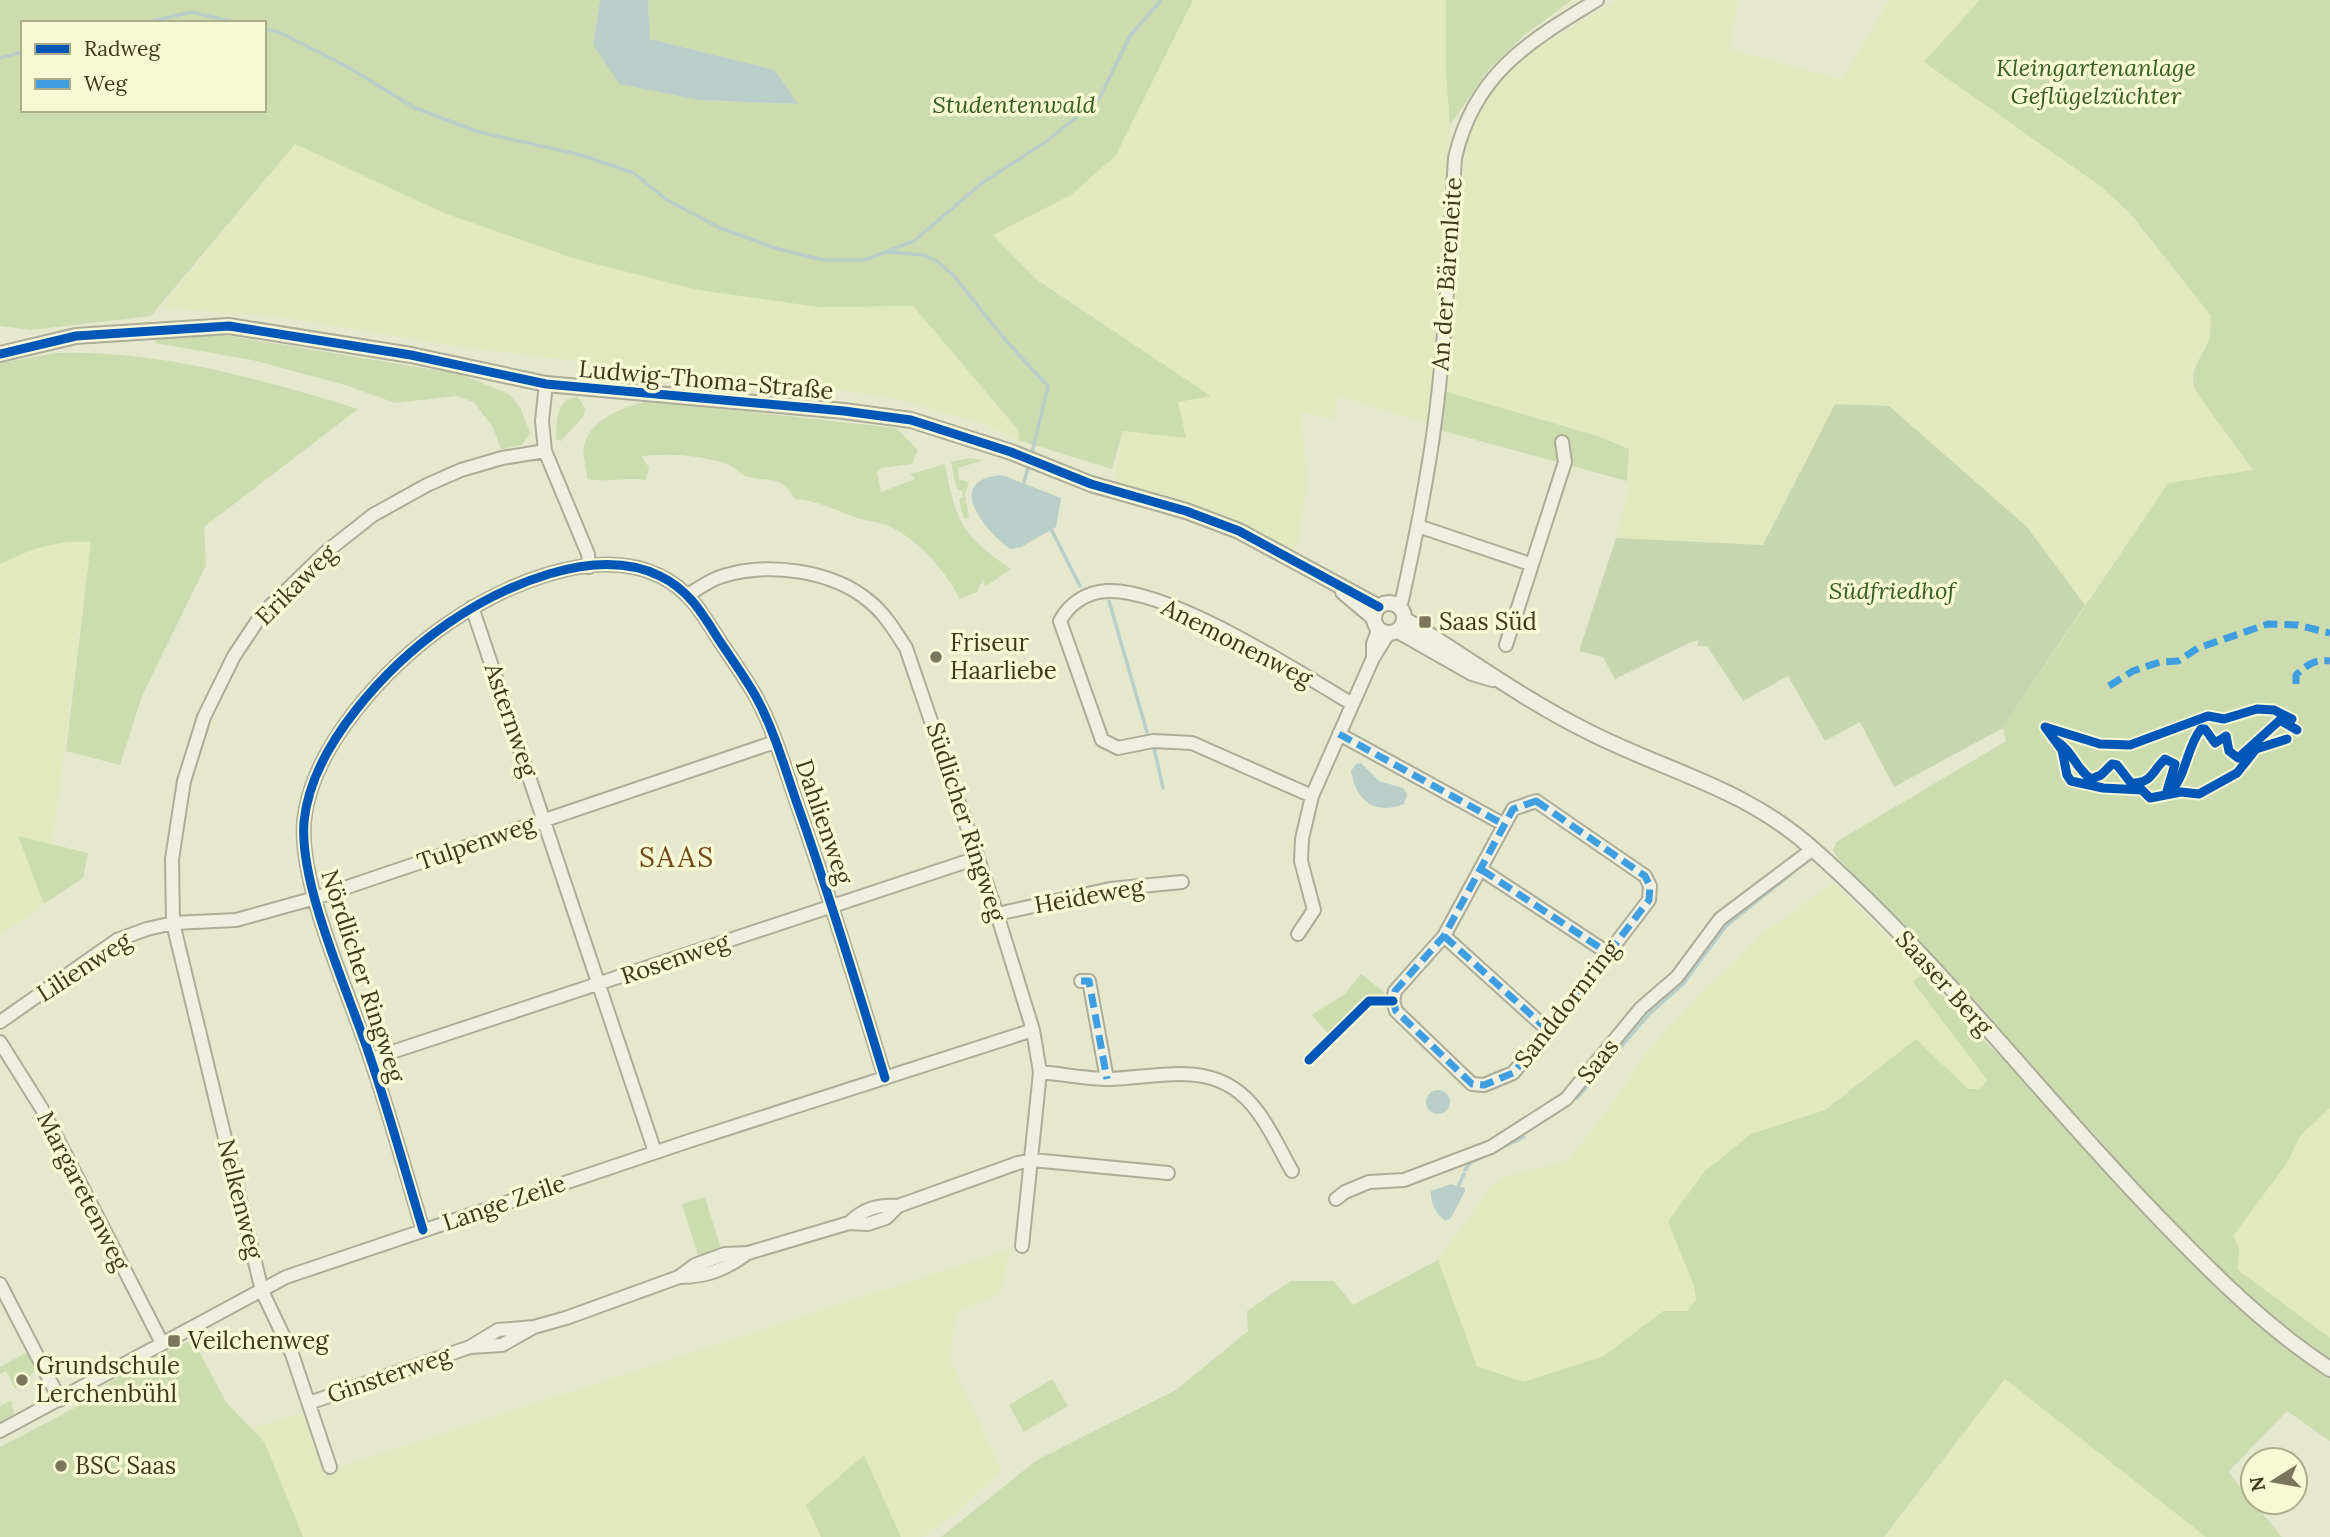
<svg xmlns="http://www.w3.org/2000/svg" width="2330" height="1537" font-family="Lora,serif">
<rect width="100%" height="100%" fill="#e6e8ce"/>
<path fill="#e2e9be" d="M 1193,0 L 1446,0 L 1448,10 L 1446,75 L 1450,125 L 1430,424 L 1338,396 L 1334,420 L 1301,412 L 1307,482 L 1299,541 L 1289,556 L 1114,484 L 1123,431 L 1186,438 L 1178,402 L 1210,396 L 1036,278 L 993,235 L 1071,195 L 1116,155 Z
M 1617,0 L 1738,0 L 1730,49 L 1842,80 L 1889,0 L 1980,0 L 1924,62 L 2100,186 L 2128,212 L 2211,316 L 2209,339 L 2193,368 L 2191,380 L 2196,392 L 2253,471 L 2168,483 L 2085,605 L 2027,527 L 1835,404 L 1763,545 L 1616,538 L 1626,500 L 1630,448 L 1600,436 L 1444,391 L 1467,139 L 1490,92 L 1521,58 Z
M 295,144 L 444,213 L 576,259 L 698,290 L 817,307 L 913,306 L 1019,432 L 1018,440 L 984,424 L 900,400 L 823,387 L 672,373 L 461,347 L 273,316 L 161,308 Z
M 75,541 L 91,542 L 52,846 L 18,837 L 44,904 L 0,936 L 0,564 L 34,547 Z
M 1834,882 L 1923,974 L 1913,983 L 1988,1080 L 1978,1089 L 1968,1089 L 1916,1039 L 1824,1110 L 1751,1134 L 1694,1286 L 1696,1300 L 1687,1311 L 1663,1311 L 1604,1356 L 1523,1382 L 1477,1366 L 1438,1260 L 1493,1183 L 1509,1175 L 1569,1160 L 1625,1086 L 1645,1054 L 1695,999 L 1763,933 Z
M 2330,1108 L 2330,1338 L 2237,1270 L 2239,1248 L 2233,1236 L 2287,1163 L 2300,1136 Z
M 1010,1249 L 1000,1293 L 956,1313 L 950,1360 L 1002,1471 L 945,1522 L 922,1537 L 901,1537 L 864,1455 L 806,1505 L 821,1537 L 303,1537 L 265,1443 L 253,1428 L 305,1412 L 324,1472 Z
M 2005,1379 L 2075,1432 L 2206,1537 L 1885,1537 Z"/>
<path fill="#ccdcaf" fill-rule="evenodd" d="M 0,0 L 600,0 L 593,44 L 699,100 L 797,104 L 775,70 L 650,39 L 648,0 L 1193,0 L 1116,155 L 1071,195 L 993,235 L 1036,279 L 1211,396 L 1178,402 L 1186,438 L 1123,431 L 1112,469 L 1018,440 L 1019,431 L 913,306 L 818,307 L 698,290 L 576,259 L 444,213 L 295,144 L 151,316 L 31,330 L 0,326 ZM 23,23 L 264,23 L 264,110 L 23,110 Z
M 1446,0 L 1572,0 L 1526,34 L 1490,68 L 1450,125 L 1446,75 Z
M 1980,0 L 2330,0 L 2330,1108 L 2300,1136 L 2287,1163 L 2233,1236 L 2239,1248 L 2238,1270 L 2330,1338 L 2330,1441 L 2287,1411 L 2228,1472 L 2282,1537 L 2206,1537 L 2005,1379 L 1884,1537 L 941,1537 L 1037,1460 L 1176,1390 L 1248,1331 L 1247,1311 L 1291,1281 L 1334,1281 L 1353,1305 L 1438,1260 L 1477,1366 L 1523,1382 L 1604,1356 L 1663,1311 L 1687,1311 L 1696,1300 L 1694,1286 L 1668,1222 L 1704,1172 L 1751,1134 L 1825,1110 L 1916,1039 L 1968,1089 L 1978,1089 L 1988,1081 L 1913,982 L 1923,974 L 1996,1053 L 1999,1029 L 1837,857 L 1833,850 L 1836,842 L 2006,741 L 2003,728 L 2168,483 L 2253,470 L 2196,392 C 2187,368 2202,360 2209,339 C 2211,332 2210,323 2211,316 L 2129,212 L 2100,186 L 1924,62 ZM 2038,1090 L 2063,1100 L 2109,1150 L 2101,1163 Z
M 157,331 L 230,336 L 460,374 L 509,394 L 520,407 L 530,433 L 522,445 L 501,449 L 493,428 L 474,402 L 456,396 L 395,403 L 345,385 L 252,360 L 155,343 Z
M 57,353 C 160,350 260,379 358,409 L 204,527 L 206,565 L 142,696 L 120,765 L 66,751 L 91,542 C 58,539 30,549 0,564 L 0,363 Z
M 1444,391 L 1601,437 L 1629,449 L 1627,481 L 1439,430 Z
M 578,397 L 585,408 L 584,416 L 561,441 L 556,439 C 557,421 555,399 578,397 Z
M 650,401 L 896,428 L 918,450 L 912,464 L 881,468 L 877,472 L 881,492 L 915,479 L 910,474 L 945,464 C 956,522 961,535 1011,569 L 985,587 L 983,579 L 977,592 L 960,599 C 944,569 920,541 889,526 C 879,522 867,521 857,518 C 835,510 819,501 795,499 C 781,475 771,482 748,477 C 740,475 734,466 725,463 C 697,455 670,453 642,456 L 649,468 L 646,480 C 625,477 607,483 587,479 C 587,469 582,455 584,446 C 589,419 627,405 650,401 Z
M 969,458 L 984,460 L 958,468 L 959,479 L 969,482 L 965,495 L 969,517 L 964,519 L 959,499 L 963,497 L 962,490 L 957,490 L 951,462 Z
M 18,836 L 88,853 L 83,878 L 44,904 Z
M 1361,974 L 1384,992 L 1385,999 L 1369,1001 L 1331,1036 L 1311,1015 L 1345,994 Z
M 705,1197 L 721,1249 L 698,1256 L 682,1204 Z
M 193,1340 L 226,1402 L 265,1443 L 303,1537 L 0,1537 L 0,1447 L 88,1401 L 89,1396 L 144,1360 Z
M 30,1351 L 39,1368 L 15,1389 L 6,1371 L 0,1374 L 0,1367 Z
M 1052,1379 L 1068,1406 L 1024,1432 L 1009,1405 Z
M 11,1400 L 14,1414 L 0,1422 L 0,1406 Z
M 864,1455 L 901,1537 L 821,1537 L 806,1505 Z"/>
<path fill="#c8d6af" d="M 1835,404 L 1889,406 L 2027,527 L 2085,605 L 2003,728 L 1894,787 L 1860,722 L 1825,741 L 1788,676 L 1743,701 L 1707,646 L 1697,646 L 1699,640 L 1691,642 L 1615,679 L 1603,657 L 1579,651 L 1616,538 L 1763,545 Z"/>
<path fill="#b9cec8" d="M 600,0 L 648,0 L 650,39 L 775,70 L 798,104 L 699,100 L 619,84 L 593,44 Z
M 1002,475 L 1061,498 L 1056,527 L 1021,547 L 1010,549 C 984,530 943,480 1002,475 Z
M 1361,763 L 1379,781 L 1403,788 L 1407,794 L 1404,804 C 1374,816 1356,800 1351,771 L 1356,764 Z
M1426 1102a12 12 0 1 1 24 0a12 12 0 1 1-24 0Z
M 1451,1184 L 1465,1188 L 1465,1191 L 1451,1218 L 1446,1221 C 1436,1215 1430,1202 1431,1191 Z"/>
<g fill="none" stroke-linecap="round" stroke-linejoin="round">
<path stroke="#b9cec8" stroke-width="3.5" d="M 144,23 L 191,12 L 239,23
M 264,29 L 279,32 L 346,66 L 415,108 L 479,132 L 581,155 L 634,173 L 667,200 L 720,228 L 778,249 L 823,260 L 864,260 L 914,241 L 982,183 L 1047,141 L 1099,99 L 1130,36 L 1161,0
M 0,58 L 23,52
M 887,252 L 925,255 L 938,262 L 953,275 L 1007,342 L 1048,386 L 1031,457
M 1024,482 L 1029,464
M 1051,529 L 1080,586
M 1109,601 L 1147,732
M 1154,748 L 1163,788
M 1577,1098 L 1649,1014 L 1683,984 L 1726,926 L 1806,862
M 1465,1170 L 1470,1163 L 1524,1137
M 1459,1185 L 1464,1174"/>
<g stroke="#acac97" stroke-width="16">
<path id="minor" d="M 546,384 L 542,421 L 545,451 L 588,554 L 589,567
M 1418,526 L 1530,564
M 689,594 C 700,588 711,579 723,576 C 768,562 832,570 869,601 C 885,614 895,631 906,648 L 997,914 L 1033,1030 L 1040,1072 L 1022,1246
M 1398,606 L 1402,600 C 1414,546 1425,491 1433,436 C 1446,344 1449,251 1455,158 C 1474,74 1528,42 1597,0
M 472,607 L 655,1152
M 1506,645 L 1565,462 L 1562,442
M 1373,658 L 1373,644 L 1378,630
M 1339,734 L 1503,824
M 1312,796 L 1192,743 L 1153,741 L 1118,748 L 1102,740 L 1060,621 C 1069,604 1086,592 1107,591 C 1169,588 1297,671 1352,704
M 1536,801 L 1645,876 L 1650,886 L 1649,900 L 1549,1031 L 1513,1073 L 1484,1085 L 1472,1084 L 1396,1011 L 1393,1001 L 1395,991 L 1444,936 L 1513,809 Z
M 1482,870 L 1608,953
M 997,914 L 1110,889 L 1182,882
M 1298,934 L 1314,910 L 1301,861 L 1302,839 L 1312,796 L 1373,658 L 1388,634
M 1444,936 L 1549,1031
M 1081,981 L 1089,981 L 1107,1079
M 0,1022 L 117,940 L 147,929 L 173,923 L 236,920 L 315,898 L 775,742
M 0,1042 L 42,1109 L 162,1343
M 371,1059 L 977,858
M 1040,1072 C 1063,1074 1087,1079 1109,1079 C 1164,1077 1218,1058 1257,1111 C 1271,1129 1281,1152 1292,1171
M 1336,1199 L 1345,1192 L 1369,1182 L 1404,1180 L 1491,1147 L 1566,1099 L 1641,1008 L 1677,977 L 1720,919 L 1813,849
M 849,1223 C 864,1208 878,1205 898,1206
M 423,1230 C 405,1171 389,1112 369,1054 C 348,991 299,885 304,822 C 311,746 388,665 447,624 C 502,586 595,544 660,576 C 689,590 702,613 719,640 C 731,658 744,676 755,695 C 775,731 786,773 800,812 C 831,900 858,989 885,1078
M 679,1277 L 695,1265 L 725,1254 L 748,1253 L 849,1223 L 868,1224 L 886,1218 L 898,1206 L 1018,1163 L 1032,1160 L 1168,1173
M 0,1284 L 60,1400
M 470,1347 L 502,1345 L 534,1327
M 309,1403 L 470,1347 L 498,1330 L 534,1327 L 566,1318 L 679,1277 C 707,1277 726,1269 748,1253
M 0,1431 L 286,1277 L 689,1141 L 1033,1030
M 330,1467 L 292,1354 L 262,1291 L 173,923 L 172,859 L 184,781 L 204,717 L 234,656 L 262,614 L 326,552 L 373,515 L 427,485 L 461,470 L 502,458 L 545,451"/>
</g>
<g stroke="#acac97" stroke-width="18">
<path id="tertiary" d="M 0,354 L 76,336 L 229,326 L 411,355 L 546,384 L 844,411 L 911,420 L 1011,452 L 1091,484 L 1186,511 L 1239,531 L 1379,607
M 1343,592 L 1374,618
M1374 618a15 15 0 1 1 30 0a15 15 0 1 1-30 0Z
M 1404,619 C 1465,656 1521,698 1585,730 C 1666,772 1743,786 1814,850 C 1941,963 2044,1100 2162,1221 C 2213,1274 2268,1329 2330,1369
M 1398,631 L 1472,673 L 1492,679"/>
</g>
<use href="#minor" stroke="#eeefe1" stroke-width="12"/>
<use href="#tertiary" stroke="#eeefe1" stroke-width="14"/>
<path stroke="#3f9edf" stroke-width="7" stroke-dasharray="14 7" stroke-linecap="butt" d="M 2296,684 L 2296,675 C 2308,664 2315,659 2330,661
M 2109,686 L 2133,671 L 2160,662 L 2178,661 L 2198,648 L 2268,624 L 2297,625 L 2330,633
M 1339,734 L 1503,824
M 1536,801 L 1645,876 L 1650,886 L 1649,900 L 1549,1031 L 1513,1073 L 1484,1085 L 1472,1084 L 1396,1011 L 1393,1001 L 1395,991 L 1444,936 L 1513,809 Z
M 1482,870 L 1608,953
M 1444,936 L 1549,1031
M 1081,981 L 1089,981 L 1107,1079"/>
<g stroke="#f7f9d4" stroke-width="13">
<path id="cycleway" d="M 0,354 L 76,336 L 229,326 L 411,355 L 546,384 L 844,411 L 911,420 L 1011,452 L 1091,484 L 1186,511 L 1239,531 L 1379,607
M 2045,727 L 2062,750 L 2067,775 L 2071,781 L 2103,788 L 2142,790 L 2150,798 L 2181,792 L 2199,794 L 2237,773 L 2256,749 L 2287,739
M 2045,727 L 2100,744 L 2130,745 L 2208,716 L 2224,719 L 2257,709 L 2274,710 L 2292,719
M 2056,741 C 2072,750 2076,769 2091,779 L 2101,775 L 2112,764 L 2117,765 L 2131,783 C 2152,784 2152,771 2165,759 L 2175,764 L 2167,791 L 2170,792 C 2187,775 2186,748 2201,729 L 2205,729 L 2215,743 L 2226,736 L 2229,751 L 2238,758 L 2280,720 L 2297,730
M 1309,1060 L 1369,1001 L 1393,1001
M 423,1230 C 405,1171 389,1112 369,1054 C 348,991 299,885 304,822 C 311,746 388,665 447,624 C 502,586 595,544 660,576 C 689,590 702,613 719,640 C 731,658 744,676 755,695 C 775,731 786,773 800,812 C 831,900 858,989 885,1078"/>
</g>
<use href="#cycleway" stroke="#0057b8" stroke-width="9"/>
</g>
<g fill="#79765b" stroke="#f7f9d4" stroke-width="2.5">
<rect x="1418" y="615" width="14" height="14" rx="3.5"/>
<circle cx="936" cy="657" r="7"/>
<rect x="167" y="1334" width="14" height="14" rx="3.5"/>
<circle cx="22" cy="1380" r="7"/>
<circle cx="61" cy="1466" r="7"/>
</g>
<g text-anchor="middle" stroke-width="7" stroke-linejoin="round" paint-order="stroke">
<g font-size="24" font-style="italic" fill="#395d21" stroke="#f7f9d4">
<text x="2096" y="76">Kleingartenanlage<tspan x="2096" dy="28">Geflügelzüchter</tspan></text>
<text x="1014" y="113">Studentenwald</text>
<text x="1892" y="599">Südfriedhof</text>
</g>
<g font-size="24" fill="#3e391d" stroke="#f7f9d4">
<text transform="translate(1447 274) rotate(-86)" y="8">An der Bärenleite</text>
<text transform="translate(706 380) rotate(5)" y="8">Ludwig-Thoma-Straße</text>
<text transform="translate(296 585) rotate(-45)" y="8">Erikaweg</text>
<text transform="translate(1237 643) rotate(27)" y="8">Anemonenweg</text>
<text transform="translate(511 720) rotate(71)" y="8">Asternweg</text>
<text transform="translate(824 822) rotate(71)" y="8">Dahlienweg</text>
<text transform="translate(966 822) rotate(72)" y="8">Südlicher Ringweg</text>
<text transform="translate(476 843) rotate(-19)" y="8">Tulpenweg</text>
<text transform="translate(1089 896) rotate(-10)" y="8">Heideweg</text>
<text transform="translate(675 959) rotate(-19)" y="8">Rosenweg</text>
<text transform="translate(84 967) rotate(-33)" y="8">Lilienweg</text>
<text transform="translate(363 976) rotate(72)" y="8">Nördlicher Ringweg</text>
<text transform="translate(1944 983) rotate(48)" y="8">Saaser Berg</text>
<text transform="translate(1567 1004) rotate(-52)" y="8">Sanddornring</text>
<text transform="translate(1598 1061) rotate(-51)" y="8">Saas</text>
<text transform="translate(83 1191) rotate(63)" y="8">Margaretenweg</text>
<text transform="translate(240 1199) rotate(76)" y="8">Nelkenweg</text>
<text transform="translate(504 1203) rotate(-19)" y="8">Lange Zeile</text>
<text transform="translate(389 1375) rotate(-19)" y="8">Ginsterweg</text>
</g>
<g font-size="24" fill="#3e391d" stroke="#f7f9d4" text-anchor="start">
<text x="1439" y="630">Saas Süd</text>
<text x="950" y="651">Friseur<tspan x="950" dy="28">Haarliebe</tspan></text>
<text x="188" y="1349">Veilchenweg</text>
<text x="36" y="1374">Grundschule<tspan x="36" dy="28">Lerchenbühl</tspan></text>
<text x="75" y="1474">BSC Saas</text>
</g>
<g font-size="28" letter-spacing="2" fill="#6f4918" stroke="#f7f9d4">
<text x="677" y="867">SAAS</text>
</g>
</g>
<rect x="21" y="21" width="245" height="91" fill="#f7f9d4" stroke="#adac8b" stroke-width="2"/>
<rect x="35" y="44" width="35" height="10" fill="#0057b8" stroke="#adac8b" stroke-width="2"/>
<text x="84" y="56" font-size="21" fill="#3e391d">Radweg</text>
<rect x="35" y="79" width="35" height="10" fill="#3f9edf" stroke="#adac8b" stroke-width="2"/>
<text x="84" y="91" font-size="21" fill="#3e391d">Weg</text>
<g transform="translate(2274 1481) rotate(259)"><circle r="33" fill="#f7f9d4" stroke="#adac8b" stroke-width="2"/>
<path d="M0-5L12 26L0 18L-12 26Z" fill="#79765b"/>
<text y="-10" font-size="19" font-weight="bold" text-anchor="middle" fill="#3e391d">N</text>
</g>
</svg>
